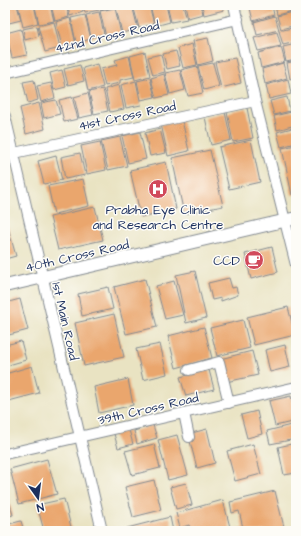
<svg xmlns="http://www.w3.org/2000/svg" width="301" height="536" font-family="'Architects Daughter',sans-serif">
<rect width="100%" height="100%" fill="#fdfcf7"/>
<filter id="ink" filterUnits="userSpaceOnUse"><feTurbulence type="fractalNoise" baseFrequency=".025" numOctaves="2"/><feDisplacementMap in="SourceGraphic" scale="8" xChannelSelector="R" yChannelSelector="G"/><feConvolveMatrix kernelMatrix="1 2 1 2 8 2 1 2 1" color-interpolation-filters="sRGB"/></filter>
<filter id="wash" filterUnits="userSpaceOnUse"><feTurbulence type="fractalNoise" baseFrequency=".012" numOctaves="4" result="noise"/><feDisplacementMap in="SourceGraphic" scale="16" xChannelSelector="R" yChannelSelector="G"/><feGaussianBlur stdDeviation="0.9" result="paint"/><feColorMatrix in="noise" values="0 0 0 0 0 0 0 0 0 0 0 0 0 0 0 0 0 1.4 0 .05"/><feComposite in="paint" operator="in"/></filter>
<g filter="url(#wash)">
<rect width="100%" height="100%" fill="#e9e3c2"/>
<g id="blocks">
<path fill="#eaa66d" d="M 5,5 L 17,5 L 21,20 L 5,24 Z
M 18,5 L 34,5 L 38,23 L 23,27 Z
M 42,5 L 50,5 L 54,21 L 39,24 L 35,7 Z
M 51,5 L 66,5 L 69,17 L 55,21 Z
M 67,5 L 82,5 L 83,12 L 70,16 Z
M 83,5 L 98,5 L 99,10 L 85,13 Z
M 99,5 L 117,5 L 117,6 L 100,10 Z
M 127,5 L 132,5 L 138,29 L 122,33 L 116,8 Z
M 133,5 L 149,5 L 154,24 L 139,28 Z
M 150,5 L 166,5 L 170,22 L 155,26 Z
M 167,5 L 183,5 L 187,19 L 171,22 Z
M 185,5 L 201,5 L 203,14 L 188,18 Z
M 202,5 L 223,5 L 224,10 L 204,15 Z
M 262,5 L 272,5 L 274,15 L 253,21 L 250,8 Z
M 275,5 L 296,5 L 296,10 L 277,15 Z
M 115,8 L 121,34 L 106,37 L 100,11 Z
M 296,11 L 296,25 L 281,29 L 277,16 Z
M 99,12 L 104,34 L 91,37 L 86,15 Z
M 85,15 L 91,39 L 76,43 L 71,18 Z
M 275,16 L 279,30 L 257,35 L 254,22 Z
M 70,18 L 76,44 L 62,47 L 56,22 Z
M 54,22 L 60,48 L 45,52 L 38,26 Z
M 37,26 L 39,36 L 25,40 L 23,29 Z
M 296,27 L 296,42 L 283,45 L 279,31 Z
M 21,29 L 27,55 L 12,58 L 6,33 Z
M 277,32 L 281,46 L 258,51 L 254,38 Z
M 208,38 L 213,61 L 198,65 L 193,41 Z
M 192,44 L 197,65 L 183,68 L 178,48 Z
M 296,44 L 296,60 L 286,62 L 283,47 Z
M 281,47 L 285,62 L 261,68 L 258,53 Z
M 176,51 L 180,66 L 167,69 L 163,54 Z
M 145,52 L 150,76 L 135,80 L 130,56 Z
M 161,54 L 165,72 L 153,75 L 148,57 Z
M 129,56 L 134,77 L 120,80 L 120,83 L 105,86 L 101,69 L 117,65 L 115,60 Z
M 235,58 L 241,83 L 221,88 L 215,62 Z
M 296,61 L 296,77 L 290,79 L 287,63 Z
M 213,63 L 219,86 L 204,90 L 198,66 Z
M 283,63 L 287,78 L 265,84 L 262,69 Z
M 97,64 L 103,87 L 88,91 L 83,68 Z
M 80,65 L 84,81 L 68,85 L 64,69 Z
M 197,66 L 203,93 L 188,96 L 181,70 Z
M 62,70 L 66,87 L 54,90 L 50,73 Z
M 180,70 L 185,90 L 170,94 L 165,73 Z
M 164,74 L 169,95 L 156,98 L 151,78 Z
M 150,78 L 155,97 L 141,100 L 137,81 Z
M 288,79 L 291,94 L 269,99 L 266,85 Z
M 34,80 L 38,100 L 28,103 L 23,82 Z
M 136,81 L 141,105 L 126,108 L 121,85 Z
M 51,83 L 55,98 L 41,102 L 37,86 Z
M 119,85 L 124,109 L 110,112 L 105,89 Z
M 103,89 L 108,111 L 94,114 L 89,92 Z
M 88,93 L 93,115 L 79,118 L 74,97 Z
M 72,97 L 78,119 L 64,122 L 59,100 Z
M 287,97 L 290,111 L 274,115 L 270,101 Z
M 56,100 L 60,114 L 44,118 L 41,103 Z
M 39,103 L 45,129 L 26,134 L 20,108 Z
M 247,108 L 253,138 L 233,142 L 227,112 Z
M 296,111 L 296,125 L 277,130 L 274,116 Z
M 225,112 L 231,140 L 211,145 L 205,117 Z
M 182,120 L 189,151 L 168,156 L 161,124 Z
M 296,127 L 296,143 L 281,147 L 277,132 Z
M 160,129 L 166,153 L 150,156 L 145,133 Z
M 140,132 L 146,159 L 128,163 L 122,136 Z
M 120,137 L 127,166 L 108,170 L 101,141 Z
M 251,140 L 260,182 L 229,189 L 219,147 Z
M 100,142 L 106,170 L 87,174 L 81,146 Z
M 296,145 L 296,194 L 292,195 L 282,148 Z
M 210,150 L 223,206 L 184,214 L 172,158 Z
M 80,153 L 85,175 L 65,179 L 61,157 Z
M 56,156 L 62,180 L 44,184 L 38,161 Z
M 166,162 L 176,209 L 141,217 L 130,170 Z
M 83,179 L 89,206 L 54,214 L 48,186 Z
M 95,207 L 103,240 L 58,250 L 50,217 Z
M 5,217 L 16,256 L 5,259 Z
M 272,247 L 278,272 L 251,279 L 245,254 Z
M 195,271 L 206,318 L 186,323 L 176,275 Z
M 229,278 L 232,288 L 236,287 L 238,295 L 221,301 L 221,298 L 212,300 L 208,283 Z
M 145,279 L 157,327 L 126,334 L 114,287 Z
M 174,281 L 183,315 L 165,319 L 156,286 Z
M 108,287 L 113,309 L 82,316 L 78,294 Z
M 20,299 L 28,330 L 5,336 L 5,303 Z
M 288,307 L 295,335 L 254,345 L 247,317 Z
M 114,314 L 124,357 L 84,366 L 75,323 Z
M 243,320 L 250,348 L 217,356 L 210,328 Z
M 204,327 L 212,358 L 176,368 L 168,336 Z
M 21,341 L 26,360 L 5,366 L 5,345 Z
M 160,344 L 167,374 L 143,380 L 136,349 Z
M 285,345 L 290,367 L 270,372 L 265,350 Z
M 252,351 L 258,375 L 226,382 L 220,359 Z
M 32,366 L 39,393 L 5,402 L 5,374 Z
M 209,370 L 214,389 L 186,396 L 180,377 Z
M 128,379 L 133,405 L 99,413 L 94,387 Z
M 291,396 L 296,421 L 275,426 L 269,401 Z
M 257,411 L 262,434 L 247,438 L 241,415 Z
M 295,424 L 296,439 L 270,444 L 267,431 Z
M 153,425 L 157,438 L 137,444 L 134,431 Z
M 207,429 L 215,463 L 197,468 L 188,434 Z
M 129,430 L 133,444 L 118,448 L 114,434 Z
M 177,435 L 188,475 L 168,480 L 158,440 Z
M 296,443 L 296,473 L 284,475 L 278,447 Z
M 154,444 L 160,468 L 132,475 L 125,451 Z
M 253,444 L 261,474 L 235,481 L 227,451 Z
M 47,459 L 57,494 L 19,504 L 10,469 Z
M 154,480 L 161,510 L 133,517 L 125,487 Z
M 186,483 L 192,505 L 176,509 L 170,487 Z
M 5,487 L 13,515 L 5,517 Z
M 275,491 L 285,531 L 235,531 L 243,528 L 239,511 L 232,513 L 230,502 Z
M 64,499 L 72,531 L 44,531 L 37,505 Z
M 223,500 L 231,531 L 191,531 L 189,525 L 180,528 L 176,513 Z
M 170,517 L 173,531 L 127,531 L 127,528 Z
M 21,521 L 24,531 L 5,531 L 5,525 Z"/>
</g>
</g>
<g filter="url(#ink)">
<use href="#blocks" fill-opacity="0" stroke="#828990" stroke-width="1"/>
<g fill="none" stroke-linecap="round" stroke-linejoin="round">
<g stroke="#828990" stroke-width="12">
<path id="minor" d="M 234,5 L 255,101 L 296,265
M 5,73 L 238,19
M 5,116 L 102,531
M 5,155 L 255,101
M 189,370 L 219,362 L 229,403
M 184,413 L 189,437
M 5,454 L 296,387"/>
</g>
<g stroke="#828990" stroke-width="14">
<path id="tertiary" d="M 5,286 L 296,218"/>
</g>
<use href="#minor" stroke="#fff" stroke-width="10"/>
<use href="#tertiary" stroke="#fff" stroke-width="12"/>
</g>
</g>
<defs>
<g id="hospital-disc" transform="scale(1)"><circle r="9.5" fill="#d1495b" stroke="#fdfcf7"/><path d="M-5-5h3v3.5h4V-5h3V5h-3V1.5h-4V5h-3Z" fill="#fff"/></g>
<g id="cafe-disc" transform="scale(1)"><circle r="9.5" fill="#d1495b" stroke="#fdfcf7"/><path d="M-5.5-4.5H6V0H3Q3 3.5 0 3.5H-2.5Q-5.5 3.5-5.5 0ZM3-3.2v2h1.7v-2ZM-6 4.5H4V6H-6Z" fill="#fff"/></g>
</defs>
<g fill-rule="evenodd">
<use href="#hospital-disc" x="158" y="189"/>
<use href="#cafe-disc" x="254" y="260"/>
</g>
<g text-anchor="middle" stroke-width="3" stroke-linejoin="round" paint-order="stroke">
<g font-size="13" fill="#1b2f5e" stroke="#fdfcf7">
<text transform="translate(107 36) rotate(-13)" y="5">42nd Cross Road</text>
<text transform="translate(127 115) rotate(-12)" y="5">41st Cross Road</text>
<text transform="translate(77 255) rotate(-13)" y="5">40th Cross Road</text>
<text transform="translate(66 321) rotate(77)" y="5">1st Main Road</text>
<text transform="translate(148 408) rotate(-13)" y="5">39th Cross Road</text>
</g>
<g font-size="13" fill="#1b2f5e" stroke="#fdfcf7">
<text x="158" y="214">Prabha Eye Clinic<tspan x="158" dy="15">and Research Centre</tspan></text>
<text x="240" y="265" text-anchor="end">CCD</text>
</g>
</g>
<rect width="301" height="536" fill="none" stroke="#fdfcf7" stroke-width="20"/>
<g transform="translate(38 498) rotate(166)" stroke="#fdfcf7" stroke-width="3" paint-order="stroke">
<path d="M0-3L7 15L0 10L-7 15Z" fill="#1b2f5e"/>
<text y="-6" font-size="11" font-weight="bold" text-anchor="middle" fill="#1b2f5e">N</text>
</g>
</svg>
